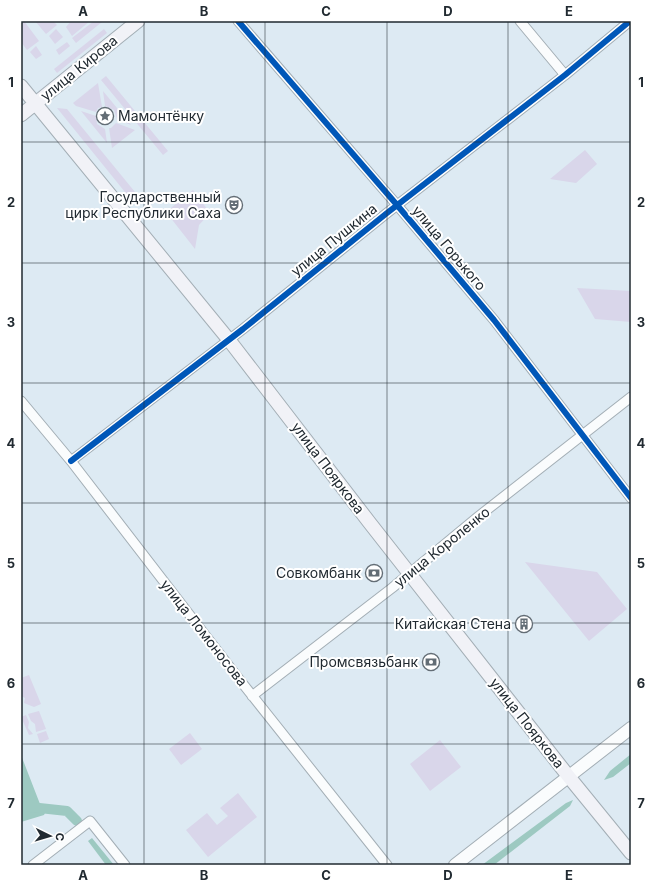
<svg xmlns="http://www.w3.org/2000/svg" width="652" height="886" font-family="Inter,sans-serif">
<rect width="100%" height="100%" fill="#ddeaf3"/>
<path fill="#d9d6ea" d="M 21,21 L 24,21 L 39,41 L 27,50 L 21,42 Z
M 35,21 L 53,21 L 57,25 L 46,34 Z
M 71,21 L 90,21 L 72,36 L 66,27 Z
M 94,21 L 102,22 L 76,43 L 72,38 Z
M 56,29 L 63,37 L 55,44 L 49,36 Z
M 104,29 L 107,33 L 57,73 L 54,69 Z
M 67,42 L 70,46 L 59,55 L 56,50 Z
M 36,46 L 42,55 L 36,59 L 30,52 Z
M 106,76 L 168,151 L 163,155 L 101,80 Z
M 98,83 L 102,107 L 98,108 L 96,112 L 76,106 L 73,103 Z
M 103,91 L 131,125 L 117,119 L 114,110 L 105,106 Z
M 57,108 L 67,109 L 135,192 L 129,197 Z
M 81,111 L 96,116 L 97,124 L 105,129 L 107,143 Z
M 116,123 L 135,130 L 112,148 L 109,128 L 111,128 Z
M 585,150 L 597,164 L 576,183 L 550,179 Z
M 193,190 L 210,213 L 199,225 L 195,249 L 166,212 Z
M 577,288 L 631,291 L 631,322 L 595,319 Z
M 525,562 L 597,572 L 627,609 L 589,641 Z
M 29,675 L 41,704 L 34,707 L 24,703 L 25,698 L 21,696 L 21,678 Z
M 39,711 L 46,729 L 36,732 L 35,724 L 31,721 L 28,714 Z
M 26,715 L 29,722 L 28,728 L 33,734 L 29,735 L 21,717 Z
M 46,731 L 49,739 L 40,743 L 37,734 Z
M 190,733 L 202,749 L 181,765 L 169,749 Z
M 440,740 L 461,767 L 430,791 L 410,764 Z
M 238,793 L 257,817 L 208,857 L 186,830 L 207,813 L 217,825 L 228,816 L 220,808 Z"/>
<path fill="#9dc9c1" d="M 631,754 L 631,763 L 613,777 L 604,780 L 610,771 Z
M 21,755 L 40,804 L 48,807 L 44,815 L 21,822 Z
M 573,800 L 570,806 L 494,865 L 482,865 L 566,803 Z
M 92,838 L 114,865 L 106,865 L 88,841 Z"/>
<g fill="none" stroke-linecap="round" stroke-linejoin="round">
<path stroke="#9dc9c1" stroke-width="10" d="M 21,806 L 67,811 L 77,821"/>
<g stroke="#a3aeb5" stroke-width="11">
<path id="minor" d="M 238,21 L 397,205 L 494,320 L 631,498
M 520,21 L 565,75
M 21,401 L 71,461 L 239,679 L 387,865
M 71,461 L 243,329 L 387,213 L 565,75 L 630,21
M 252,696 L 392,588 L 479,516 L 631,397
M 33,865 L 90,821 L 125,865"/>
</g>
<g stroke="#a3aeb5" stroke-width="14">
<path id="tertiary" d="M 455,865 L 631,728"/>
</g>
<g stroke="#a3aeb5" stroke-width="15">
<path id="secondary" d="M 21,86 L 229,340 L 369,522 L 569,777 L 631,853
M 21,115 L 138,21"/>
</g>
<use href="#minor" stroke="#fafcfd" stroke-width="9"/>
<use href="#tertiary" stroke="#fafcfd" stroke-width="12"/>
<use href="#secondary" stroke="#f1f2f7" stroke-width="13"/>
<g stroke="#fff" stroke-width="8">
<path id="cycleway" d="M 238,21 L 397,205 L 494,320 L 631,498
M 71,461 L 243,329 L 387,213 L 565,75 L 630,21"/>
</g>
<use href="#cycleway" stroke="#0057b8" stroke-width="6"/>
</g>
<path fill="none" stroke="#212a31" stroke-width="1" stroke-opacity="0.55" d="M 144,21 L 144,865M 265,21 L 265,865M 387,21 L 387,865M 508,21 L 508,865M 21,142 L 631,142M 21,263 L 631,263M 21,383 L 631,383M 21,503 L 631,503M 21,623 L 631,623M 21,744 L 631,744"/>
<defs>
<g id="sight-ring" transform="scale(0.9)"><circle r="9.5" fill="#fff" stroke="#636d75" stroke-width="1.5"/><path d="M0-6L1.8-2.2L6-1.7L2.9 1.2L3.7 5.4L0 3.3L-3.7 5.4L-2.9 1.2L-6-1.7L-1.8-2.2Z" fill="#636d75"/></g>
<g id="theatre-ring" transform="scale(0.9)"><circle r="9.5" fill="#fff" stroke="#636d75" stroke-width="1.5"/><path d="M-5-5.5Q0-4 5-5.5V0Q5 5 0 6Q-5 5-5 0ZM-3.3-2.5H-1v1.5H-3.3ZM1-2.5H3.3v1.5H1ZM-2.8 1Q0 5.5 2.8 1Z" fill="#636d75"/></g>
<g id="bank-ring" transform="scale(0.9)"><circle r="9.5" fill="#fff" stroke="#636d75" stroke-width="1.5"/><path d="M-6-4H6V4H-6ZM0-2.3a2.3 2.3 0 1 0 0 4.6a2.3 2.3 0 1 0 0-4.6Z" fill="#636d75"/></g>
<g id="building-ring" transform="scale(0.9)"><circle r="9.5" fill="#fff" stroke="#636d75" stroke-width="1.5"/><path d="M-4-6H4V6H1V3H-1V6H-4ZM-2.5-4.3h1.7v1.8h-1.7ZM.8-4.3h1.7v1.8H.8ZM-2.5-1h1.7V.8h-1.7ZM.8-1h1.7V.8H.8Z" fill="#636d75"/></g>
</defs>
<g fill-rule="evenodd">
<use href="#sight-ring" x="105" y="116"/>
<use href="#theatre-ring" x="234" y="205"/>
<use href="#bank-ring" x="374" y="573"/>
<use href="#building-ring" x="524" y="624"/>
<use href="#bank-ring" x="431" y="662"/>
</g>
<g text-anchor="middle" stroke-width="4" stroke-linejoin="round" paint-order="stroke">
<g font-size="14" fill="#212a31" stroke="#fff">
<text transform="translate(79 68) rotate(-39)" y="5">улица Кирова</text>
<text transform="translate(334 240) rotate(-39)" y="5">улица Пушкина</text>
<text transform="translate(449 248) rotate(50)" y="5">улица Горького</text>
<text transform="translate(328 468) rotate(53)" y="5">улица Пояркова</text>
<text transform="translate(442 547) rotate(-39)" y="5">улица Короленко</text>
<text transform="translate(204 633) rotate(52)" y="5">улица Ломоносова</text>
<text transform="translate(527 723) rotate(52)" y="5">улица Пояркова</text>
</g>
<g font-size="14" fill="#212a31" stroke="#fff" text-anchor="end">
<text x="118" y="121" text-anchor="start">Мамонтёнку</text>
<text x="221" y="202">Государственный<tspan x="221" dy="16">цирк Республики Саха</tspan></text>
<text x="361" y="578">Совкомбанк</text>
<text x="511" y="629">Китайская Стена</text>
<text x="418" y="667">Промсвязьбанк</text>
</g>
</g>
<rect width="652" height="886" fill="none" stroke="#ffffff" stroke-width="44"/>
<g transform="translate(50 836) rotate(95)" stroke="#ffffff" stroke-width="3" paint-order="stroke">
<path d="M0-3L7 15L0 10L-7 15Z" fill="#212a31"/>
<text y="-6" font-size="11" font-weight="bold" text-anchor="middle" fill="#212a31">С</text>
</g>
<rect x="22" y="22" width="608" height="842" fill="none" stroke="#212a31" stroke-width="1.5"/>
<g font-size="13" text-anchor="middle" font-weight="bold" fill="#212a31">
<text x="83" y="16">A</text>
<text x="204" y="16">B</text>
<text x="326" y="16">C</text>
<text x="448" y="16">D</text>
<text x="569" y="16">E</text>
<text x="11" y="87">1</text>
<text x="641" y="87">1</text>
<text x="11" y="207">2</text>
<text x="641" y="207">2</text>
<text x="11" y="327">3</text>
<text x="641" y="327">3</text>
<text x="11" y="448">4</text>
<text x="641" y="448">4</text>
<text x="11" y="568">5</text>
<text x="641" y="568">5</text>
<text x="11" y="688">6</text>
<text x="641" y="688">6</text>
<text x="11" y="808">7</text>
<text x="641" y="808">7</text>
<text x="83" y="880">A</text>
<text x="204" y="880">B</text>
<text x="326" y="880">C</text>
<text x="448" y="880">D</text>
<text x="569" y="880">E</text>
</g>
</svg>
